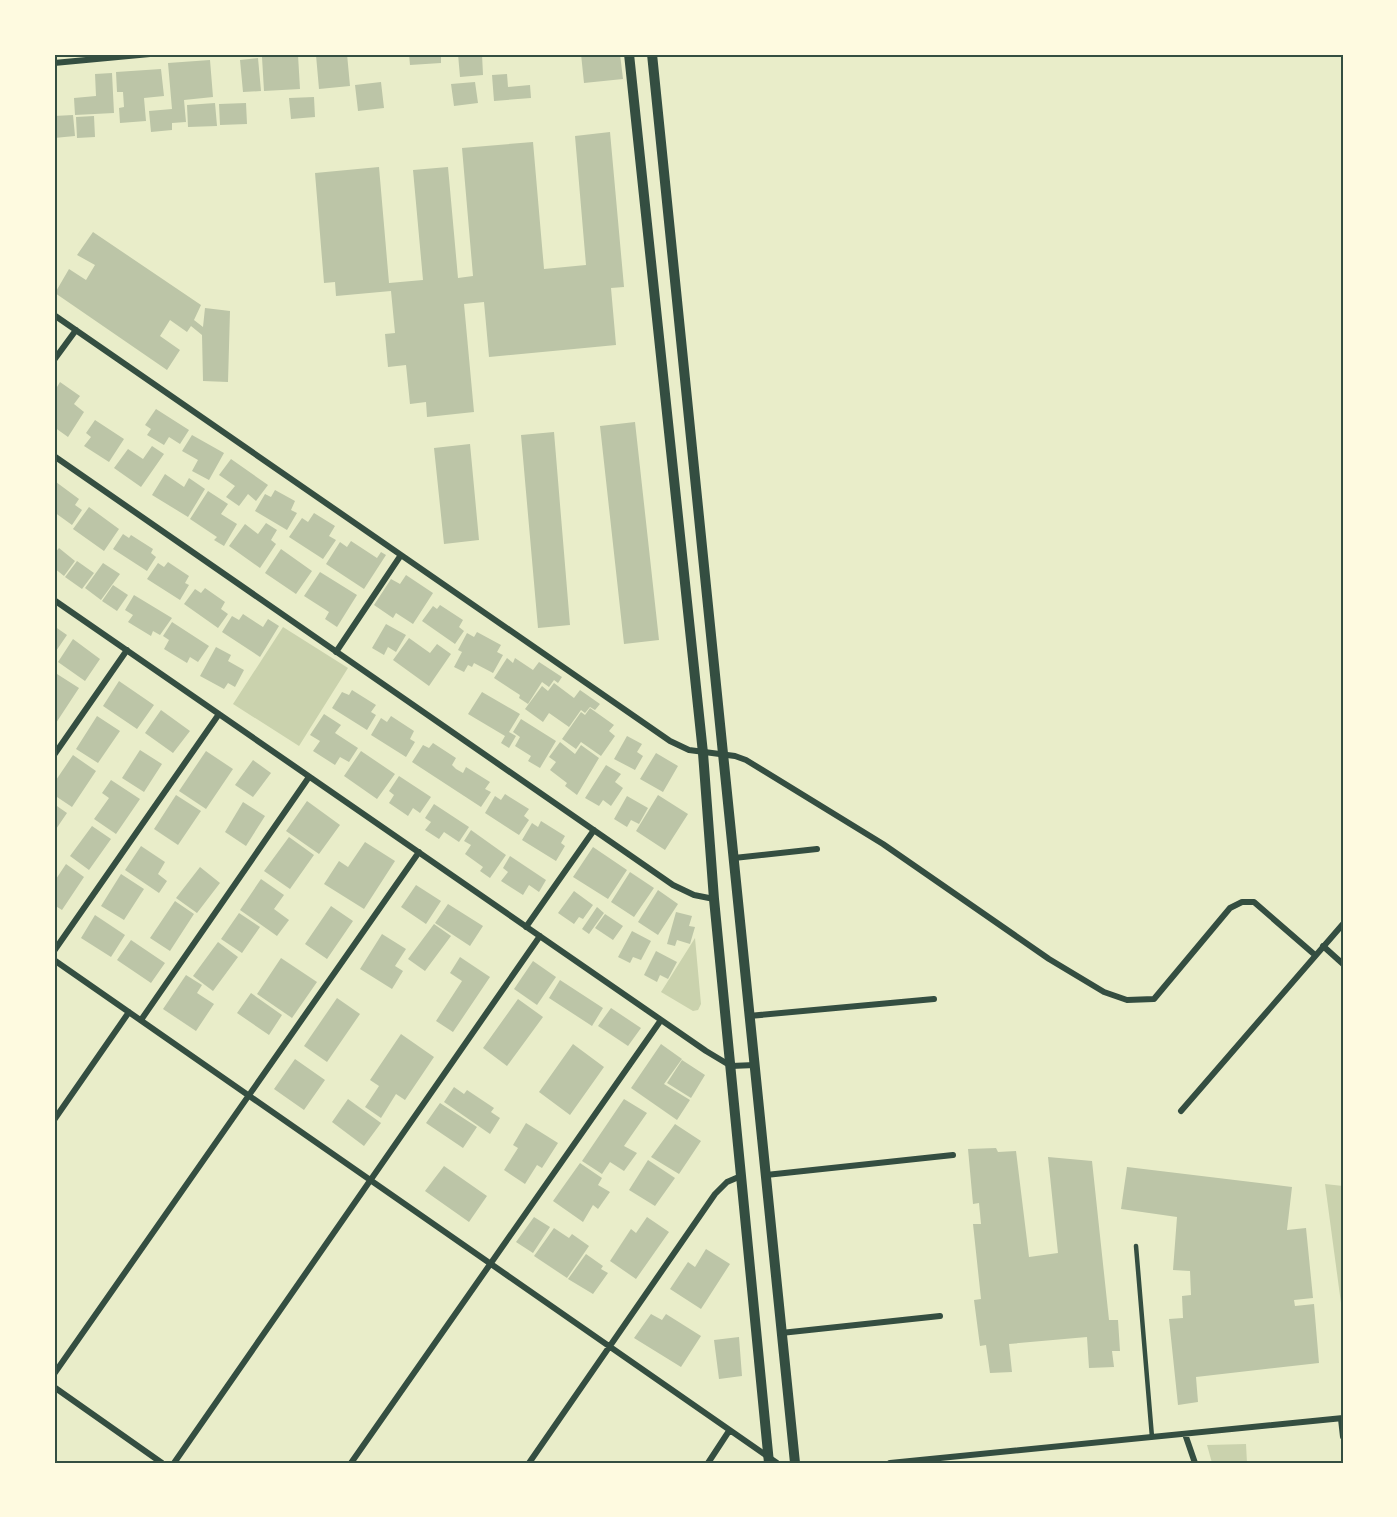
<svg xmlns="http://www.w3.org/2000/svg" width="1397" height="1517" font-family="'Asap Condensed',sans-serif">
<rect width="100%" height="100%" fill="#e9edc9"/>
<path fill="#cad2ad" d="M 283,627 L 348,668 L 299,746 L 233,704 Z
M 695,938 L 701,1004 L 698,1010 L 693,1011 L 661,992 Z
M 1325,1184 L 1343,1186 L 1343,1318 Z
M 1246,1444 L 1247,1463 L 1212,1463 L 1207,1445 Z"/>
<path fill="#bcc5a7" d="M 347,54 L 350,86 L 319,89 L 316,55 Z
M 409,54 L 441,54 L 441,63 L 410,65 Z
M 458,54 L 482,54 L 483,75 L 460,77 Z
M 581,54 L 620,54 L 623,79 L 584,83 Z
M 298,55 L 300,89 L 264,91 L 262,57 Z
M 258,58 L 261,91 L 243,92 L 240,60 Z
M 210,60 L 213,97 L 184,100 L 186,122 L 172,123 L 172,130 L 151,132 L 149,111 L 172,109 L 168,63 Z
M 161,69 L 164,96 L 144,98 L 146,121 L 120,123 L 119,108 L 124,107 L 123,92 L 117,92 L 116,72 Z
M 112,73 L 114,113 L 75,115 L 74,98 L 96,96 L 95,74 Z
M 507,74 L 508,87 L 530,85 L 531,98 L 494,101 L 492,75 Z
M 381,82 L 384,108 L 358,111 L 355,85 Z
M 475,82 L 478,103 L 454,106 L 451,84 Z
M 314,97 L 315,117 L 291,119 L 289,98 Z
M 215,103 L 217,126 L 188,127 L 187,105 Z
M 246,103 L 247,124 L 220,125 L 219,104 Z
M 73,115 L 75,136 L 54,138 L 54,116 Z
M 94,116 L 95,137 L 77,138 L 76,117 Z
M 610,132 L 624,287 L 611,288 L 616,345 L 489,357 L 484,302 L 464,304 L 474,412 L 427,417 L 426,402 L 410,404 L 406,365 L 388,367 L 385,334 L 395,333 L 391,291 L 336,296 L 335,282 L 324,283 L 315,173 L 379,167 L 389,283 L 423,280 L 413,170 L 448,167 L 458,278 L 473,276 L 462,148 L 533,142 L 544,269 L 586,265 L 575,136 Z
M 93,232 L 201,305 L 194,320 L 203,327 L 205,308 L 230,311 L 228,382 L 203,381 L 202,335 L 191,326 L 187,332 L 170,320 L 160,336 L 180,350 L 167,370 L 55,293 L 69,269 L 86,280 L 95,265 L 77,255 Z
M 60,382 L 80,396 L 74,404 L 84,412 L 68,437 L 54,427 L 54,392 Z
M 156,409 L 189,430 L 180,444 L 169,437 L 164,445 L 147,435 L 151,429 L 145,425 Z
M 95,420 L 124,439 L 109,462 L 84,446 L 91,437 L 86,433 Z
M 635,422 L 659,640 L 624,644 L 600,426 Z
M 554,432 L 570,625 L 538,628 L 521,435 Z
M 192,435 L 224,453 L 209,480 L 192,471 L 198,460 L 182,451 Z
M 470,444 L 479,540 L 444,544 L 434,448 Z
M 152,446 L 164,454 L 141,487 L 114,468 L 128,449 L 143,459 Z
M 231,459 L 268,485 L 256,501 L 248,494 L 239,506 L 226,497 L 235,486 L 219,475 Z
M 165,474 L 184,487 L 189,478 L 205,489 L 188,517 L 152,495 Z
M 56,482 L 79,499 L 75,505 L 82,510 L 72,525 L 54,512 L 54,486 Z
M 275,490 L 295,501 L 291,510 L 297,513 L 287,530 L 255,511 L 265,494 L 271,497 Z
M 208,491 L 228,504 L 221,514 L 237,524 L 224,546 L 214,540 L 217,537 L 190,519 Z
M 89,507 L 119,529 L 104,551 L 73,529 Z
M 314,513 L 335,526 L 329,536 L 336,540 L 323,559 L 289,537 L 302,518 L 308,522 Z
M 266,523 L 277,530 L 271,540 L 276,544 L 260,568 L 229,546 L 245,524 L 258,534 Z
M 123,534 L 129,538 L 131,535 L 153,549 L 151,553 L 156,557 L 147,571 L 113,549 Z
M 351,541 L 377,558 L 381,552 L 386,555 L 364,589 L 326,564 L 340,542 L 347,547 Z
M 59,548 L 75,561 L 64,576 L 54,568 L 54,554 Z
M 281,549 L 312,571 L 296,594 L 265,573 Z
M 77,561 L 94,573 L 82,589 L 65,577 Z
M 168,562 L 189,576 L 185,583 L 189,585 L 180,600 L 147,579 L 158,563 L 164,567 Z
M 103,563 L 120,574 L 101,600 L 85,588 Z
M 320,572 L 357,595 L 337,627 L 325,619 L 329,612 L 304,596 Z
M 406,575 L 433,593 L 413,624 L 396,613 L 393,618 L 374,605 L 391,579 L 400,584 Z
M 113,585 L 128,595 L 117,611 L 102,601 Z
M 205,588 L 225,602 L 221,609 L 228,614 L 218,628 L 184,604 L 195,589 L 201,593 Z
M 134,595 L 172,618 L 160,635 L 153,631 L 151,636 L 128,622 L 133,615 L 125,610 Z
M 440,605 L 463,620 L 459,627 L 464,631 L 455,644 L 422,621 L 433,606 L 437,609 Z
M 243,614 L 263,627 L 268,619 L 279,626 L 260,657 L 222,632 L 232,616 L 239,620 Z
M 172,622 L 209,646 L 198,662 L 190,657 L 187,663 L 164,649 L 169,640 L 163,636 Z
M 386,624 L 406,635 L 396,652 L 388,647 L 384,655 L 372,648 Z
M 54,626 L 67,635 L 54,654 Z
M 477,632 L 501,645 L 497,652 L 503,655 L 493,673 L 474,663 L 472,667 L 468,665 L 464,672 L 454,667 L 462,652 L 458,650 L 467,633 L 474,637 Z
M 409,638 L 430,653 L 437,644 L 451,654 L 429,686 L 393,660 Z
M 73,639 L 100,659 L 85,681 L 58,662 Z
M 216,647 L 231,655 L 228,661 L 244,670 L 235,687 L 228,683 L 224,689 L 200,676 Z
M 507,658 L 513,663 L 515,658 L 533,670 L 539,662 L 562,677 L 558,683 L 554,680 L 549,687 L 542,682 L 528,704 L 519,698 L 520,695 L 494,678 Z
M 57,674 L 79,688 L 56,723 L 54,722 L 54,679 Z
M 119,681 L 154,705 L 137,729 L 103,706 Z
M 554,683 L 574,698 L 580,690 L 600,704 L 595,710 L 590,707 L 585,713 L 581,710 L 569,727 L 549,713 L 543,722 L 525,709 L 542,686 L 548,691 Z
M 352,690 L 376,705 L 371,712 L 376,715 L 367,730 L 332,708 L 342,692 L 349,695 Z
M 482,692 L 520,714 L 509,732 L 516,736 L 509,748 L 501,743 L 505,736 L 468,714 Z
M 590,708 L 614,725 L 609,731 L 615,736 L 601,756 L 581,742 L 576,749 L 562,739 L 581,712 L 585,715 Z
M 161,710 L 190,731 L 173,753 L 145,733 Z
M 324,714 L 341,725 L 335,733 L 358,748 L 349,762 L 340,757 L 335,765 L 313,751 L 320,741 L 310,735 Z
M 97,716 L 120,731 L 98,763 L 76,749 Z
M 391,716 L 414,731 L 410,739 L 415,742 L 406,757 L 371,735 L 381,718 L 387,722 Z
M 521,719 L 556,741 L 540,768 L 528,761 L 531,756 L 515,746 L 520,737 L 513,732 Z
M 627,736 L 642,744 L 637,752 L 643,756 L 635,770 L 614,759 Z
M 560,742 L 575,754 L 581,745 L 599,758 L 577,795 L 565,786 L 567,783 L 550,770 L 556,762 L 549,757 Z
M 433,743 L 456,758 L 452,765 L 456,769 L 463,773 L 466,767 L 490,782 L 485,789 L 491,792 L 481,807 L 412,762 L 423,745 L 429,748 Z
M 140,750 L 162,764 L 144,792 L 122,778 Z
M 206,751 L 233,769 L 206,809 L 179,791 Z
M 361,751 L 395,774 L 377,799 L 344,776 Z
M 656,753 L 678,766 L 663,792 L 640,779 Z
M 73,755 L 96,771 L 72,807 L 54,795 L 54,783 Z
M 253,760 L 271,773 L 253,797 L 235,785 Z
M 606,765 L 621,774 L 615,782 L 623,788 L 611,806 L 603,800 L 599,806 L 585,798 Z
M 399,776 L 431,797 L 420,813 L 413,808 L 408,816 L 389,803 L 394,795 L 389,791 Z
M 111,780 L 140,799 L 116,834 L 94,819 L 109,798 L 102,793 Z
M 505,794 L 529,809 L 524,816 L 529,820 L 519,835 L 485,813 L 495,796 L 501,800 Z
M 176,795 L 201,811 L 178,845 L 154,829 Z
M 658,795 L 688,814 L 665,850 L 636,831 Z
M 627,796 L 648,808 L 639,824 L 631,820 L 627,827 L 614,819 Z
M 307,801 L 340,825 L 319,854 L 286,831 Z
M 243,802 L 265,816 L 246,846 L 225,832 Z
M 54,804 L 67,813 L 54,832 Z
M 434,804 L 469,827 L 459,842 L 444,832 L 439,839 L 425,830 L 431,822 L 425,818 Z
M 541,821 L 565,836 L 561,843 L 565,846 L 556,861 L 522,840 L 532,823 L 538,827 Z
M 92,826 L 111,839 L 89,870 L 70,856 Z
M 471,830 L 506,855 L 490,878 L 480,871 L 483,867 L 465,854 L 471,845 L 464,841 Z
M 289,837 L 314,855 L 290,889 L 264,871 Z
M 365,842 L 395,861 L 364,909 L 324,884 L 339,861 L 348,867 Z
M 141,846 L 165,862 L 158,874 L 167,881 L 159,893 L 125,870 Z
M 593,847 L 627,870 L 608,899 L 573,877 Z
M 510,856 L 546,880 L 539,892 L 529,885 L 523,895 L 501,881 L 508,872 L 503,868 Z
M 66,864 L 84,877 L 62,910 L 54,905 L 54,882 Z
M 200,867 L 220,883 L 197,913 L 176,898 Z
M 630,872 L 654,888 L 634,917 L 611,902 Z
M 121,874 L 144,889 L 124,920 L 101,906 Z
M 261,879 L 284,895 L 274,909 L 289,920 L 277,936 L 240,910 Z
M 416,885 L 441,901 L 426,924 L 401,907 Z
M 658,890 L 678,904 L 658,935 L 638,922 Z
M 574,891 L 593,905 L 583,919 L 579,917 L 574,924 L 558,913 Z
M 175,901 L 194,914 L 170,951 L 150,938 Z
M 448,904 L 483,926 L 470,946 L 435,923 Z
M 331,906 L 353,921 L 327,959 L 305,944 Z
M 597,907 L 604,913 L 589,934 L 582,929 Z
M 676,912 L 692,916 L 689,926 L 695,927 L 690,944 L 677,940 L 675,946 L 667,944 Z
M 239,913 L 260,927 L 242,953 L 221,939 Z
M 605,914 L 623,926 L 613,940 L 595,928 Z
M 95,915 L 125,935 L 111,957 L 81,938 Z
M 434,924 L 451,936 L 425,971 L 408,959 Z
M 632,931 L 651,941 L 641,960 L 633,957 L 630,963 L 618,957 Z
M 382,934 L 406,949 L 395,966 L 403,971 L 392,989 L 360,969 Z
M 131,940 L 165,963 L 151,983 L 117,960 Z
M 218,942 L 238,957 L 213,991 L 193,976 Z
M 656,951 L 677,962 L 668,979 L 660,975 L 657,982 L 644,975 Z
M 460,957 L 490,977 L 453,1032 L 436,1021 L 462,981 L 450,973 Z
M 281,958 L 317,982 L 292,1018 L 257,994 Z
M 533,961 L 556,977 L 537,1005 L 514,989 Z
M 186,975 L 202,985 L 197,993 L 214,1004 L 196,1031 L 163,1009 Z
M 560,980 L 603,1008 L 592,1026 L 549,998 Z
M 251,993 L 282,1015 L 269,1035 L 237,1013 Z
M 337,998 L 360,1014 L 327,1062 L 304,1046 Z
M 518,999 L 543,1017 L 507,1066 L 483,1048 Z
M 611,1008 L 641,1028 L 628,1046 L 598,1026 Z
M 401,1034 L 434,1057 L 405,1100 L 396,1094 L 381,1118 L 365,1107 L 379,1086 L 370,1080 Z
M 573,1044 L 604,1067 L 570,1115 L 539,1092 Z
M 661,1044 L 682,1059 L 664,1084 L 690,1100 L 677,1120 L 631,1088 Z
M 295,1059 L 325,1080 L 304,1110 L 274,1089 Z
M 682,1060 L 705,1075 L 691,1098 L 667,1083 Z
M 454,1087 L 464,1094 L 467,1090 L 494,1108 L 491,1112 L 500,1118 L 490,1134 L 444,1102 Z
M 348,1099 L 381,1123 L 364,1146 L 332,1122 Z
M 624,1099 L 647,1113 L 624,1146 L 637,1153 L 624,1171 L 610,1162 L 602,1174 L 582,1161 Z
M 440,1103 L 477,1127 L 463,1148 L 426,1123 Z
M 526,1123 L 558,1143 L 542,1168 L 537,1165 L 525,1184 L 504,1170 L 518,1148 L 513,1145 Z
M 675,1124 L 701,1141 L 679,1174 L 651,1157 Z
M 996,1148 L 998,1152 L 1016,1151 L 1029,1257 L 1058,1253 L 1048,1157 L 1092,1161 L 1109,1320 L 1118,1320 L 1120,1351 L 1112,1351 L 1114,1367 L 1089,1368 L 1087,1337 L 1009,1344 L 1012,1372 L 990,1373 L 986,1345 L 980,1346 L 974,1300 L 981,1299 L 973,1224 L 981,1224 L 979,1203 L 973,1204 L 968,1149 Z
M 648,1160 L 675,1178 L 655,1206 L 629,1190 Z
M 580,1163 L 602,1178 L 598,1185 L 610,1192 L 598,1209 L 593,1205 L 583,1222 L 553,1201 Z
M 444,1166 L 487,1196 L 469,1222 L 425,1191 Z
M 1127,1167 L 1292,1187 L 1287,1230 L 1306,1228 L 1313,1298 L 1294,1300 L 1295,1306 L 1314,1304 L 1319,1363 L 1196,1377 L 1198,1402 L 1178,1405 L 1169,1319 L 1183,1318 L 1182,1296 L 1191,1295 L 1190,1271 L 1173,1270 L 1177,1217 L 1121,1209 Z
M 534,1217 L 550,1227 L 533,1253 L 516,1242 Z
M 647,1217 L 669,1232 L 636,1279 L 610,1261 L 631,1229 L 636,1233 Z
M 554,1228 L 569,1238 L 572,1234 L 589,1246 L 567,1278 L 534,1256 Z
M 706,1249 L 730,1264 L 701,1309 L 670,1289 L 688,1262 L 695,1267 Z
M 586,1254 L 603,1266 L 601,1269 L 608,1273 L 593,1294 L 568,1279 Z
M 651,1314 L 662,1320 L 666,1314 L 701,1336 L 681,1367 L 634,1338 Z
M 739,1337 L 742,1376 L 719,1379 L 714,1340 Z"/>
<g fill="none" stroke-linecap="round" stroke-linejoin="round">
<path stroke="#344e41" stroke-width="4.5" d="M 1136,1246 L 1152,1437"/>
<path stroke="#344e41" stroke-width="6" d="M 54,63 L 150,54
M 54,315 L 670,741 L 689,750 L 735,756 L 746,760 L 883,844 L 1049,959 L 1104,992 L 1127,1000 L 1154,999 L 1230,908 L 1242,902 L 1254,902 L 1315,955
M 54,360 L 76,330
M 54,456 L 673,885 L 694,895 L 714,899
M 54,600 L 706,1051 L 731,1066 L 755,1065
M 336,652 L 401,555
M 54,755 L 127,650
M 734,858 L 817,849
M 526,927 L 594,830
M 1323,946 L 1343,964
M 54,951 L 219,714
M 54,960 L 777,1463
M 749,1016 L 934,999
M 141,1020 L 309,777
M 1181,1111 L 1343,924
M 54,1120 L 129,1012
M 766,1175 L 953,1155
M 781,1333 L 940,1316
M 54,1374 L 419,852
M 54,1387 L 162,1463
M 1341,1419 L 1343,1437
M 1185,1434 L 1195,1463
M 174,1463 L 540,936
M 351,1463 L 661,1020
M 529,1463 L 715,1194 L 727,1182 L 741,1176
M 708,1463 L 729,1431
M 890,1463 L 1343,1418"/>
<path stroke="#344e41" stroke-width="10" d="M 629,54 L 703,753 L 714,899 L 769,1463
M 652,54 L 795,1463"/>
</g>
<rect width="1397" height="1517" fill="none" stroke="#fefae0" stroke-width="111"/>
<rect x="56" y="56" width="1286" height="1406" fill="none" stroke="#344e41" stroke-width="2"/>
</svg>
